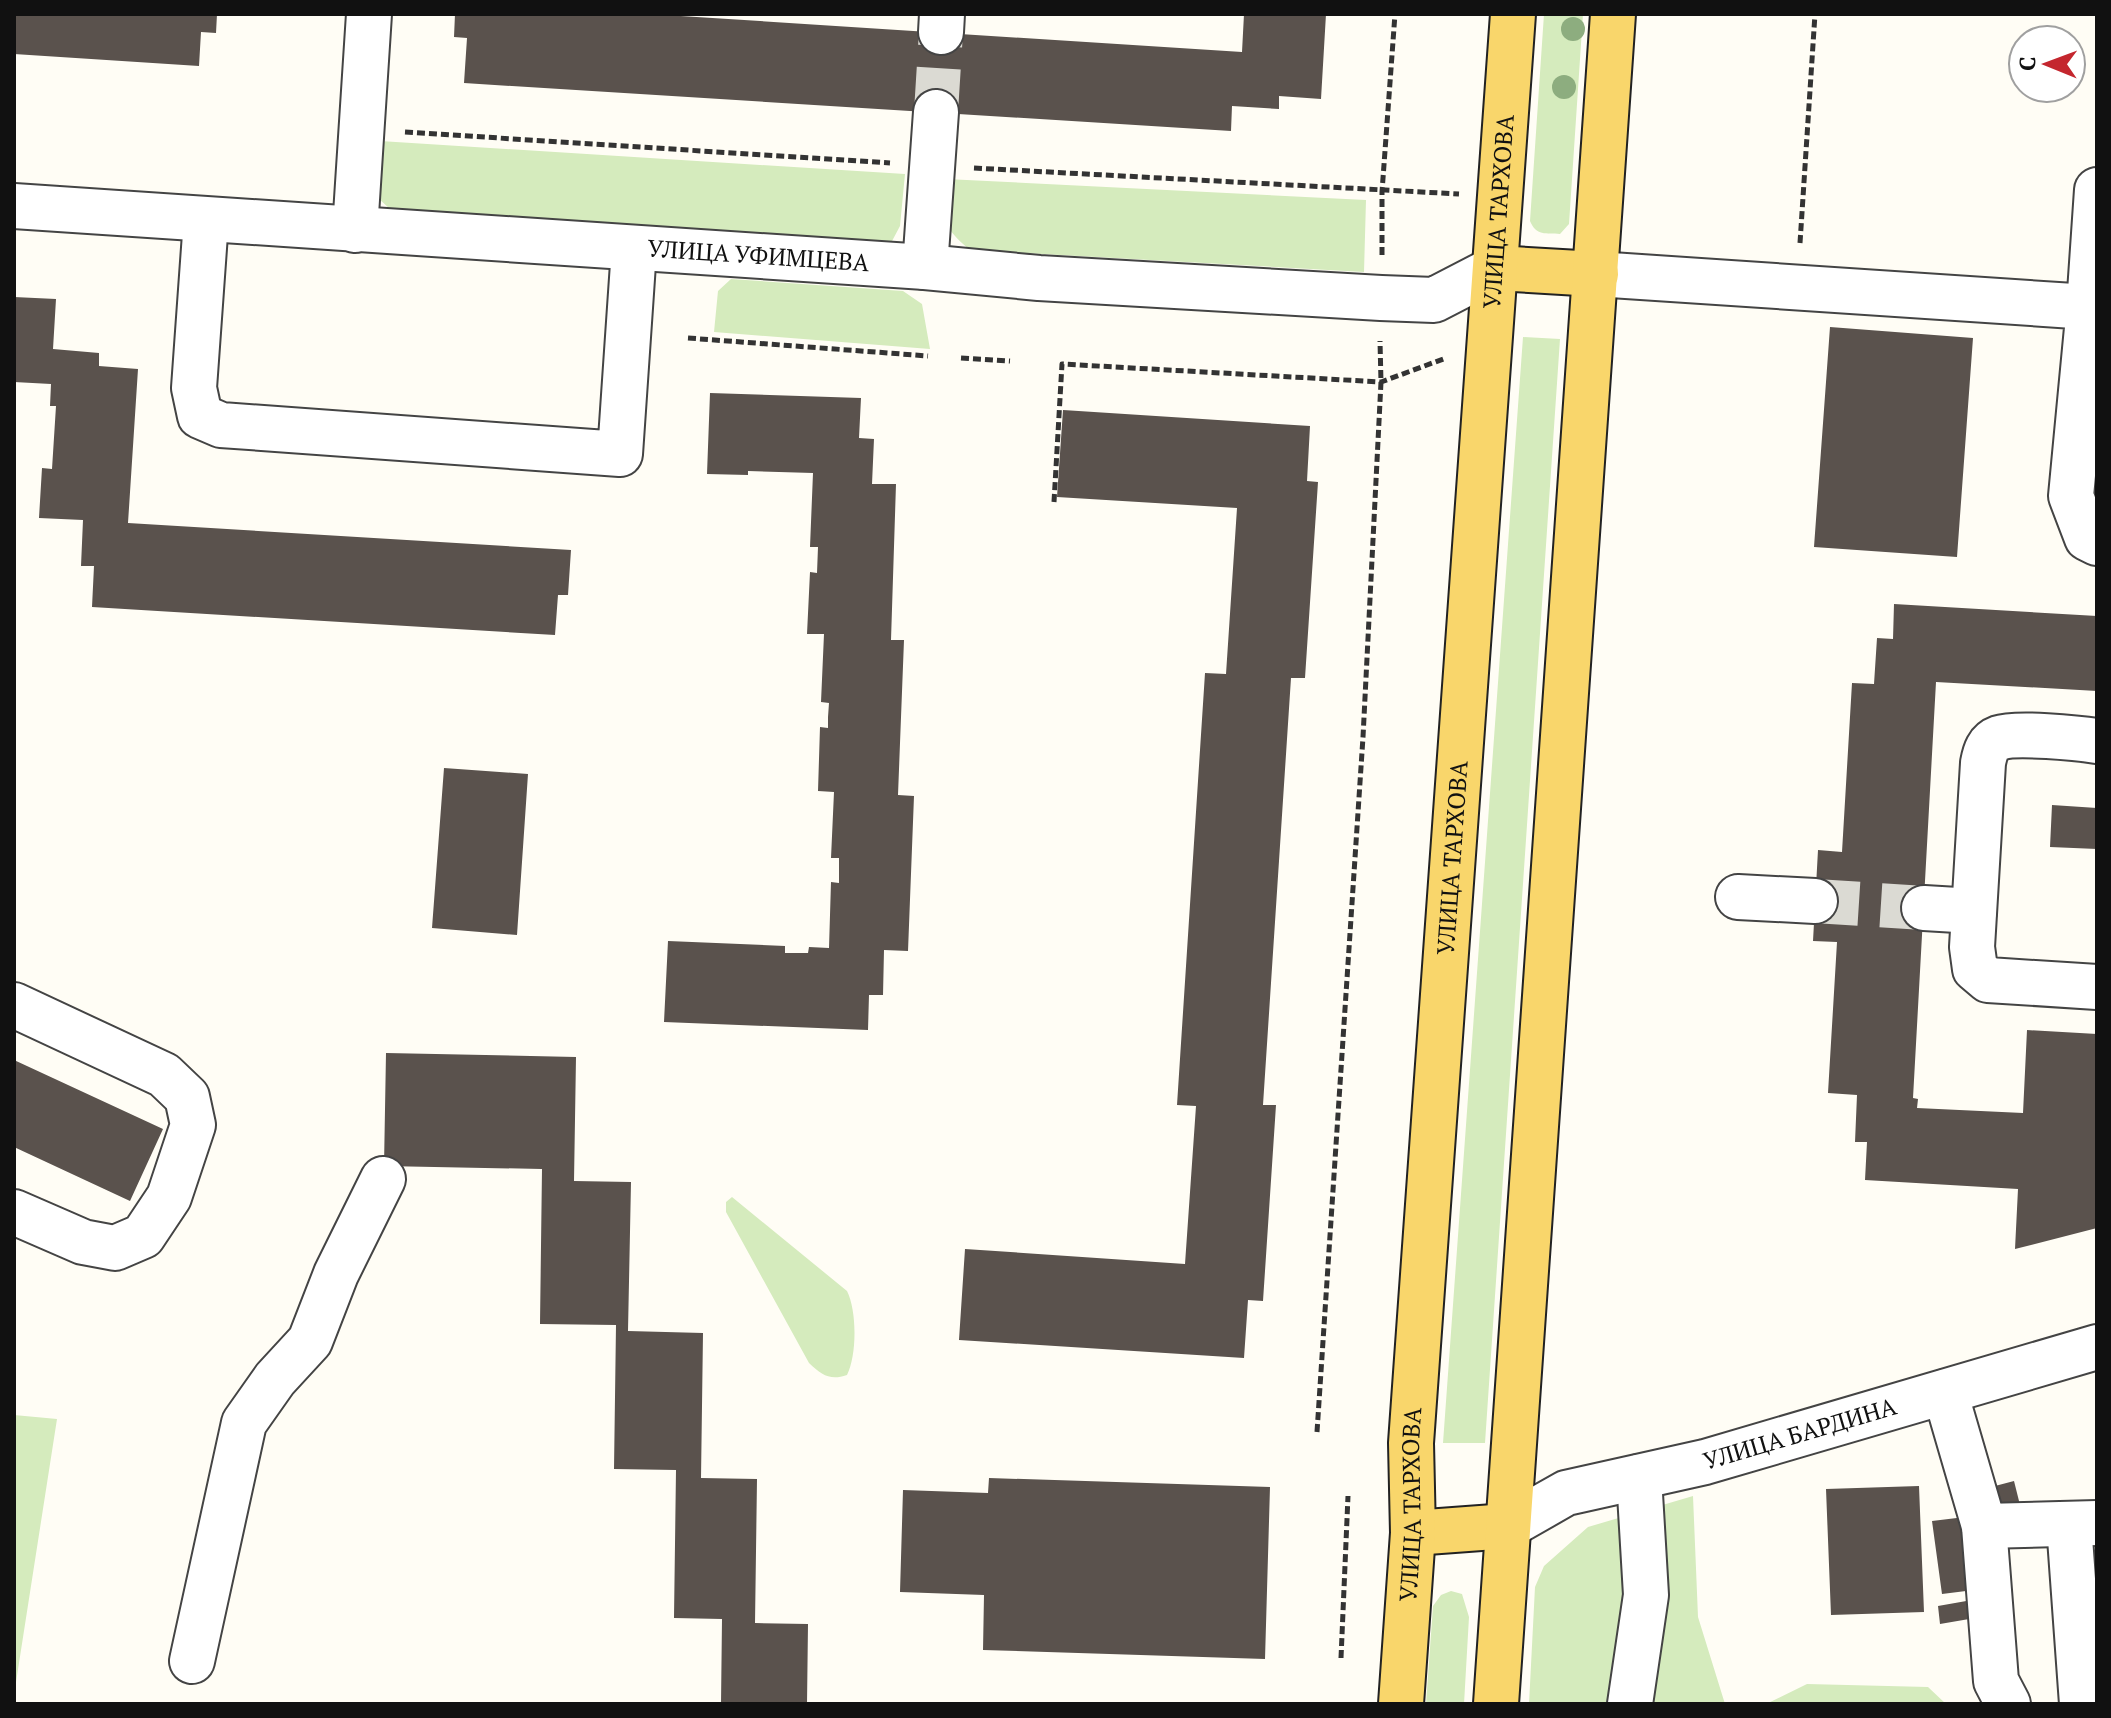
<svg xmlns="http://www.w3.org/2000/svg" width="2111" height="1718" font-family="'PT Serif',serif">
<rect width="100%" height="100%" fill="#fffdf5"/>
<path fill="#d5ebbd" d="M 1544,14 L 1583,14 L 1569,224 L 1560,234 C 1546,233 1536,236 1530,221 Z
M 380,141 L 905,174 L 900,226 L 891,243 L 391,210 L 377,197 Z
M 946,179 L 1366,200 L 1364,272 L 970,250 C 940,225 942,216 946,179 Z
M 731,279 L 903,291 L 922,304 L 930,349 L 714,332 L 718,291 Z
M 1523,337 L 1560,339 L 1485,1443 L 1443,1443 Z
M 732,1197 L 847,1291 C 857,1311 857,1355 847,1375 C 830,1381 822,1375 809,1363 L 726,1212 L 726,1202 Z
M 14,1415 L 57,1419 L 14,1695 Z
M 1693,1496 L 1698,1617 L 1725,1704 L 1529,1704 L 1535,1587 L 1544,1566 L 1588,1527 Z
M 1451,1591 L 1462,1594 L 1469,1617 L 1464,1704 L 1426,1704 L 1433,1606 L 1441,1595 Z
M 1807,1684 L 1928,1687 L 1946,1704 L 1766,1704 Z"/>
<path fill="#5a524d" d="M 14,14 L 217,14 L 216,33 L 201,32 L 199,66 L 14,54 Z
M 455,14 L 649,14 L 1242,52 L 1244,14 L 1326,14 L 1321,99 L 1279,96 L 1279,109 L 1232,106 L 1231,131 L 464,83 L 467,38 L 454,37 Z
M 14,297 L 56,299 L 53,349 L 99,353 L 99,366 L 138,369 L 128,523 L 571,550 L 568,595 L 558,595 L 555,635 L 92,607 L 94,566 L 81,566 L 83,520 L 39,518 L 42,468 L 52,469 L 56,406 L 50,406 L 51,384 L 14,382 Z
M 1830,327 L 1973,338 L 1957,557 L 1814,547 Z
M 710,393 L 861,398 L 859,438 L 874,439 L 872,484 L 896,484 L 891,640 L 904,640 L 898,795 L 914,796 L 908,951 L 884,950 L 883,995 L 869,995 L 868,1030 L 664,1022 L 668,941 L 785,946 L 785,953 L 808,953 L 809,947 L 829,948 L 831,882 L 839,883 L 839,858 L 831,858 L 834,792 L 818,791 L 820,727 L 828,728 L 828,717 L 829,703 L 821,702 L 824,634 L 807,634 L 810,572 L 817,573 L 818,547 L 810,547 L 813,473 L 748,471 L 748,475 L 707,474 Z
M 1063,410 L 1310,426 L 1307,481 L 1318,482 L 1305,678 L 1291,678 L 1263,1105 L 1276,1105 L 1263,1301 L 1248,1300 L 1244,1358 L 959,1340 L 965,1249 L 1185,1264 L 1196,1106 L 1177,1105 L 1205,673 L 1226,674 L 1237,508 L 1057,497 Z
M 1894,604 L 2097,616 L 2097,691 L 1936,682 L 1913,1098 L 1918,1099 L 1917,1108 L 2023,1113 L 2027,1030 L 2097,1034 L 2097,1228 L 2015,1249 L 2018,1189 L 1865,1180 L 1867,1142 L 1855,1142 L 1857,1095 L 1828,1093 L 1837,942 L 1813,941 L 1818,850 L 1842,852 L 1852,683 L 1874,684 L 1877,638 L 1893,639 Z
M 444,768 L 528,774 L 517,935 L 432,928 Z
M 2052,805 L 2097,808 L 2097,849 L 2050,847 Z
M 386,1053 L 576,1057 L 574,1181 L 631,1182 L 628,1331 L 703,1333 L 701,1478 L 757,1479 L 755,1623 L 808,1624 L 807,1704 L 721,1704 L 722,1619 L 674,1618 L 676,1470 L 614,1469 L 616,1325 L 540,1324 L 542,1169 L 384,1166 Z
M 14,1060 L 163,1129 L 130,1201 L 14,1147 Z
M 989,1478 L 1270,1487 L 1265,1659 L 983,1650 L 984,1595 L 900,1592 L 903,1490 L 988,1493 Z
M 2014,1481 L 2021,1509 L 2004,1514 L 1995,1486 Z
M 1919,1486 L 1924,1612 L 1831,1615 L 1826,1489 Z
M 1965,1517 L 1974,1590 L 1942,1594 L 1932,1521 Z
M 1972,1600 L 1975,1618 L 1940,1624 L 1938,1606 Z"/>
<g fill="none" stroke-linecap="round" stroke-linejoin="round">
<path stroke="#dbdad3" stroke-width="44" stroke-dasharray="44 22" stroke-linecap="butt" d="M 936,112 L 941,32
M 1815,901 L 1924,908"/>
<g stroke="#444" stroke-width="48">
<g id="minor">
<path d="M 941,32 L 942,14"/>
<path id="s1" d="M 14,206 L 925,267 L 1039,278 L 1381,298 L 1434,300 L 1496,268"/>
<path d="M 206,220 L 194,388 L 200,416 L 221,425 L 620,454 L 634,249"/>
<path d="M 355,230 L 369,14"/>
<path d="M 925,267 L 936,112"/>
<path d="M 1596,274 L 2089,307 L 2071,496 L 2087,538 L 2097,543"/>
<path d="M 2089,307 L 2097,190"/>
<path d="M 2097,741 C 2078,738 2016,732 1999,738 C 1988,742 1985,752 1983,763 L 1972,947 L 1975,969 L 1988,980 L 2097,987"/>
<path d="M 1738,897 L 1815,901"/>
<path d="M 1924,908 L 1974,911"/>
<path d="M 14,1005 L 164,1075 L 187,1097 L 193,1125 L 169,1197 L 143,1236 L 115,1248 L 83,1242 L 14,1212"/>
<path d="M 1945,1392 L 1984,1526 L 1996,1681 L 2008,1704"/>
<path d="M 2069,1524 L 2082,1704"/>
<path id="s2" d="M 1508,1526 L 1566,1493 L 1705,1462 L 2097,1347"/>
<path d="M 1984,1526 L 2097,1523"/>
<path d="M 192,1661 L 244,1423 L 275,1379 L 310,1341 L 336,1274 L 383,1179"/>
<path d="M 1630,1704 L 1646,1595 L 1639,1477"/>
</g>
</g>
<g stroke="#222" stroke-width="48">
<g id="major">
<path d="M 1496,268 L 1596,274"/>
<path d="M 1413,1533 L 1508,1526"/>
<path id="s3" d="M 1401,1704 L 1413,1533 L 1411,1443 L 1513,14"/>
<path d="M 1496,1704 L 1613,14"/>
</g>
</g>
<path stroke="#333" stroke-width="5" stroke-dasharray="8 4" stroke-linecap="butt" d="M 405,132 L 890,163
M 974,168 L 1459,194
M 1800,243 L 1815,14
M 1382,255 L 1382,192 L 1395,14
M 688,338 L 928,356
M 961,358 L 1010,361
M 1054,502 L 1062,364 L 1381,382 L 1446,358
M 1317,1432 L 1363,737 L 1381,382 L 1380,341
M 1341,1658 L 1348,1496"/>
<use href="#minor" stroke="#fff" stroke-width="44"/>
<use href="#major" stroke="#f9d66b" stroke-width="44"/>
</g>
<g fill="#8dad7f">
<circle cx="1573" cy="29" r="12"/>
<circle cx="1564" cy="87" r="12"/>
</g>
<g text-anchor="middle" stroke-width="8" stroke-linejoin="round" paint-order="stroke">
<g font-size="24" fill="#111" stroke="#fff">
<text dy="8" stroke="none"><textPath href="#s3" startOffset="1496">УЛИЦА ТАРХОВА</textPath></text>
<text dy="8" stroke="none"><textPath href="#s1" startOffset="746">УЛИЦА УФИМЦЕВА</textPath></text>
<text dy="8" stroke="none"><textPath href="#s3" startOffset="848">УЛИЦА ТАРХОВА</textPath></text>
<text dy="8" stroke="none"><textPath href="#s2" startOffset="308">УЛИЦА БАРДИНА</textPath></text>
<text dy="8" stroke="none"><textPath href="#s3" startOffset="200">УЛИЦА ТАРХОВА</textPath></text>
</g>
</g>
<rect width="2111" height="1718" fill="none" stroke="#111111" stroke-width="32"/>
<g transform="translate(2047 64) rotate(271)"><circle r="38" fill="#ffffff" stroke="#a0a0a0" stroke-width="2"/>
<path d="M0-6L14 30L0 20L-14 30Z" fill="#c4262e"/>
<text y="-12" font-size="22" font-weight="bold" text-anchor="middle" fill="#111111">С</text>
</g>
</svg>
